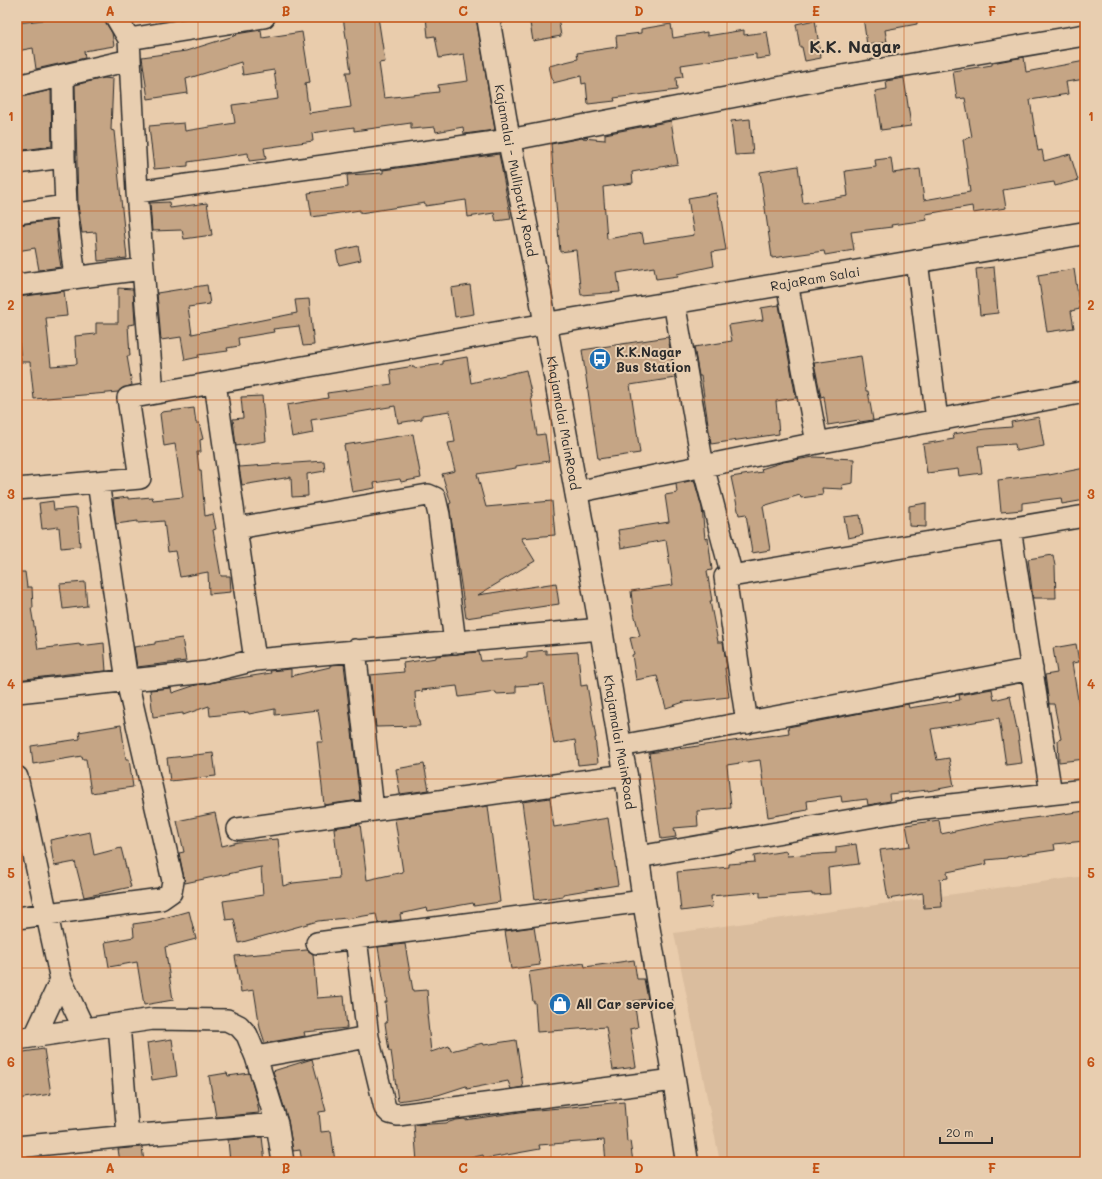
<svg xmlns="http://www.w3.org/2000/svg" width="1102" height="1179" font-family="Mali,sans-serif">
<rect width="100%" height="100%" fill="#e9ccac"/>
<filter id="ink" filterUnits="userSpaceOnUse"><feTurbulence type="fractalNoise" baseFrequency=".025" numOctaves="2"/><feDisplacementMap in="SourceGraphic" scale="8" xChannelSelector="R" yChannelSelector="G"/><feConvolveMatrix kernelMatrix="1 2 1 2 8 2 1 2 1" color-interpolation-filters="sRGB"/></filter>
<g filter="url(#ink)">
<path fill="#dabd9e" d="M 1085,876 L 1085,1162 L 720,1162 L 674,933 Z"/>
<path fill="#c5a585" stroke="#2b2b2b" d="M 42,17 L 104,17 L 106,23 L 112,33 L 114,46 L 84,51 L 85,58 L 36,69 L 33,48 L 17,51 L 17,23 L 43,20 Z
M 343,17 L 378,17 L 385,62 L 379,63 L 384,98 L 439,92 L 438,85 L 468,81 L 464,54 L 439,58 L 435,36 L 428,37 L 426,17 L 476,17 L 495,130 L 464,134 L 463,127 L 436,132 L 435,127 L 411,129 L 411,123 L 354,131 L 354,127 L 312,133 L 313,141 L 264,148 L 266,159 L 249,161 L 248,153 L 188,162 L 188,166 L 154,169 L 149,126 L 184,123 L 185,131 L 235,123 L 232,105 L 278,99 L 274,70 L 243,75 L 241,62 L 186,79 L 188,93 L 148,99 L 142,57 L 186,51 L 237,35 L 236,34 L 261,30 L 262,38 L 302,32 L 310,82 L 305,83 L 309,113 L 351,107 L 346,72 L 351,72 Z
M 529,17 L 558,17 L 561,36 L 533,41 Z
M 863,17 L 917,17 L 917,24 L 885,30 L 887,42 L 867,45 Z
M 815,20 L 821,58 L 805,61 L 802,47 L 800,47 L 796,24 Z
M 671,24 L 673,38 L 707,32 L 707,36 L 744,30 L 744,35 L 767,32 L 771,57 L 756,59 L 756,54 L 681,65 L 683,77 L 676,78 L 677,90 L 614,98 L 615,101 L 588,104 L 586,83 L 582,84 L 581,76 L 553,83 L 549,66 L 578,59 L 577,53 L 617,47 L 616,36 L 641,33 L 641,29 Z
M 1024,57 L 1026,72 L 1085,61 L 1085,79 L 1066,82 L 1068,94 L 1030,100 L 1038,151 L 1042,150 L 1044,161 L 1070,154 L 1078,180 L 1055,186 L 1054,182 L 1003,190 L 1006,208 L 973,213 L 972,206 L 926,214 L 927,220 L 891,225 L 892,227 L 851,232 L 854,250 L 825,255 L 824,251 L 772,258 L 760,172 L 798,166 L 803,203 L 848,196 L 845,171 L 876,167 L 875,160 L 891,158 L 893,173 L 920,169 L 924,200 L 970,192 L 963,139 L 972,137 L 965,98 L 957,99 L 953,71 L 992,65 L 992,63 Z
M 104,78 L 113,79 L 111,130 L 114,131 L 127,258 L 98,261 L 96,232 L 82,233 L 78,205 L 75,85 Z
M 904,78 L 911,126 L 881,130 L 875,91 L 887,89 L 886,81 Z
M 51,90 L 52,146 L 17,151 L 17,98 Z
M 750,119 L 753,154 L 735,155 L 731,121 Z
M 671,121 L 678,164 L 632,172 L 633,183 L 603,187 L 607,239 L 642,233 L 644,243 L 694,235 L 688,198 L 716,193 L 718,206 L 719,206 L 726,250 L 712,252 L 714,266 L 677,274 L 678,276 L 656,279 L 654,267 L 617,273 L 620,292 L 581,295 L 576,250 L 560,252 L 551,144 L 582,138 L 605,140 L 605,134 Z
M 499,154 L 511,219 L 496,221 L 494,213 L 468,217 L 466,200 L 425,206 L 425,203 L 360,213 L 360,210 L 312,217 L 308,193 L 348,187 L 347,175 L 383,173 L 383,170 Z
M 169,202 L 170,208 L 207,203 L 212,235 L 184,239 L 182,230 L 152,231 L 150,203 Z
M 56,220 L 58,242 L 57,242 L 61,267 L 39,270 L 35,248 L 17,251 L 17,225 Z
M 358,246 L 361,260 L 339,265 L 336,251 Z
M 994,267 L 998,313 L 980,315 L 976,269 Z
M 1074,269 L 1080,309 L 1071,311 L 1074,328 L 1047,332 L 1038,275 Z
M 207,285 L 210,304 L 188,307 L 192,334 L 297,313 L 295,300 L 309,299 L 314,345 L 303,346 L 299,326 L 273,329 L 274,332 L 238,338 L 239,346 L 227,348 L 228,351 L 198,355 L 199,357 L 185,360 L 181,337 L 161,340 L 157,293 Z
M 470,285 L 474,314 L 455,317 L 451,288 Z
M 118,288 L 133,289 L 135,324 L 128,325 L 130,356 L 127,356 L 132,385 L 121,389 L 118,392 L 108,393 L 34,399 L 30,362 L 21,362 L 17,320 L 17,297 L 64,291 L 67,316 L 46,318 L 51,366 L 77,364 L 75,336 L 96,334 L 96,323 L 118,323 Z
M 779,305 L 796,398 L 776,401 L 779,434 L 711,444 L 701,376 L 699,376 L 694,347 L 732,341 L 729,325 L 763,320 L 761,308 Z
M 668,337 L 675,378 L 630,385 L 640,453 L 598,459 L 582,350 Z
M 861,356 L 866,391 L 868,391 L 873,420 L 860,422 L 859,420 L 828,425 L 824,396 L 821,397 L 814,363 Z
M 467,357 L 471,383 L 526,370 L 532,397 L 531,397 L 537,435 L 545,434 L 549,461 L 516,466 L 516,468 L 477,474 L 486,507 L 552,501 L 555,535 L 521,538 L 535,561 L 478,595 L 556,583 L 559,604 L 466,618 L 449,504 L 451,503 L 442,474 L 455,471 L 448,443 L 455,442 L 450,411 L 422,415 L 422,419 L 398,423 L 395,406 L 348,414 L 311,420 L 313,433 L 292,437 L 287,405 L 328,398 L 327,393 L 392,384 L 390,370 L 414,366 L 414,368 L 443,364 L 443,361 Z
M 262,396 L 266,441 L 236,446 L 233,419 L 243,418 L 241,397 Z
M 194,408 L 196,423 L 199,423 L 203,439 L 200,440 L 201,452 L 197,452 L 199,470 L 201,470 L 205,516 L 213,514 L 216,529 L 213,530 L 221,576 L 230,576 L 231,592 L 209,594 L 208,572 L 180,577 L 175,551 L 168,552 L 164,521 L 138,523 L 138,521 L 116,524 L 113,499 L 128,497 L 128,499 L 152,497 L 153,500 L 183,497 L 175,444 L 164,446 L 160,414 L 162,412 Z
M 1039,417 L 1044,446 L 1016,451 L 1015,444 L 978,446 L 982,473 L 959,476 L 958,469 L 927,473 L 923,444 L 954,439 L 953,434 L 985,429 L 1012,427 L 1011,422 Z
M 413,434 L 421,478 L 401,482 L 400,479 L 374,483 L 375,488 L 352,492 L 344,445 Z
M 814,457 L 854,459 L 853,483 L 842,485 L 843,489 L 822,488 L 823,495 L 801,498 L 800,495 L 763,506 L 770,550 L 752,553 L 746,514 L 739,515 L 731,477 L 762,472 L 761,469 L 783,462 Z
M 324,461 L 325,471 L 307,474 L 308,496 L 292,497 L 291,477 L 242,485 L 239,467 Z
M 1085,468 L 1085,500 L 1062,504 L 1061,498 L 1022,503 L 1022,510 L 1001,512 L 998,480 L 1049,474 L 1049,475 Z
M 694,480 L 702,508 L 705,539 L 708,538 L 712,570 L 707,571 L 712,601 L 710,601 L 718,642 L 723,642 L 727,668 L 725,668 L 729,697 L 684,702 L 666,708 L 657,676 L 636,680 L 632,655 L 634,654 L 630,638 L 640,636 L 633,609 L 631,591 L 673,585 L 666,540 L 621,548 L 618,530 L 669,522 L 665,495 L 677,493 L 676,484 Z
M 53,501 L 54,510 L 77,508 L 80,546 L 61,548 L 59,527 L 42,529 L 39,503 Z
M 926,503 L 926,527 L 909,526 L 909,506 Z
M 860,515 L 863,535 L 848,538 L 844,517 Z
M 1053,555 L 1055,566 L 1056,598 L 1033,598 L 1028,559 Z
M 17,572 L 25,572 L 27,587 L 32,587 L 33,608 L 31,608 L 38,649 L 80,644 L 80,646 L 104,643 L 106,671 L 86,673 L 85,672 L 17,680 Z
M 85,582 L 87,606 L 63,609 L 60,584 Z
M 182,638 L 186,661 L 137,667 L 134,647 L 155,644 L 155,642 Z
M 1076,644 L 1079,662 L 1072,663 L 1079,705 L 1082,704 L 1085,717 L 1085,759 L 1059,762 L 1058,740 L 1061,739 L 1054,704 L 1049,704 L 1045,675 L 1057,673 L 1053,648 Z
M 546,650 L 546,654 L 578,652 L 581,686 L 587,685 L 596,738 L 595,738 L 598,763 L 578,765 L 575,740 L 554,744 L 544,684 L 516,686 L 516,693 L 496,694 L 496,692 L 459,697 L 457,686 L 422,690 L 423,691 L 415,692 L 416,708 L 420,726 L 376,727 L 370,675 L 404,672 L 403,663 L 436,658 L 436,656 L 479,652 L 481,661 L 527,658 L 527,652 Z
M 344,664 L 360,800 L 324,805 L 317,742 L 323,742 L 318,710 L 275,715 L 275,709 L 249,714 L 248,712 L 210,716 L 209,706 L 183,715 L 183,713 L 153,717 L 150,690 L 171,688 L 172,693 L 196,685 L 271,673 L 270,671 L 291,669 L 291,676 L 330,667 L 330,665 Z
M 992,689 L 994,700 L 1010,696 L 1018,734 L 1022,763 L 1006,765 L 999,718 L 931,729 L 937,760 L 949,758 L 954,786 L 928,791 L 928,790 L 889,794 L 890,801 L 868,805 L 867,799 L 842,802 L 841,796 L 807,801 L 808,810 L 768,817 L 760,760 L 727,765 L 731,808 L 697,811 L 698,826 L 674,828 L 676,837 L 661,839 L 649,753 L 789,733 L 788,727 L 908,704 L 909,708 L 960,700 L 959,695 Z
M 121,725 L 126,759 L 129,759 L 133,787 L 91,793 L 86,759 L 83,759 L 82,756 L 33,764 L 31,746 L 80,739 L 79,732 Z
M 213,753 L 216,776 L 170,781 L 167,758 Z
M 424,764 L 429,790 L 400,794 L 396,769 Z
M 550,798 L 554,827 L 608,818 L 618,885 L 563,894 L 563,896 L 535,900 L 522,802 Z
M 488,806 L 500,902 L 474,906 L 473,903 L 428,911 L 427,908 L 400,914 L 401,920 L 378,923 L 376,914 L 346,919 L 346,918 L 318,921 L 239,943 L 234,919 L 226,920 L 223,901 L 263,895 L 261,867 L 185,883 L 179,853 L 184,852 L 177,821 L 215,813 L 222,846 L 238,842 L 278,839 L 283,886 L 293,883 L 339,878 L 334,828 L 360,824 L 367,880 L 403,872 L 395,819 Z
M 1085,811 L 1085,841 L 1054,844 L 1055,850 L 1007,857 L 1007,858 L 986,860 L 987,864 L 947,872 L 948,878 L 940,879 L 942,907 L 924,908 L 923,893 L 888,899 L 880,850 L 910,846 L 906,825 L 939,820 L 941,834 L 1003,821 L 1003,822 Z
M 90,832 L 94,855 L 121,848 L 131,887 L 84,897 L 75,862 L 54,866 L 50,840 Z
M 856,844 L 859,864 L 828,868 L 830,894 L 812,895 L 812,893 L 760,897 L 760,892 L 711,896 L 712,907 L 681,911 L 677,872 L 729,867 L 729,864 L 755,862 L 754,856 L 786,851 L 787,856 L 836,853 L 836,847 Z
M 189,911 L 196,939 L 165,947 L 173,1000 L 144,1005 L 137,962 L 109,967 L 105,942 L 134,937 L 133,924 L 154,921 Z
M 534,927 L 540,965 L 511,969 L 505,931 Z
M 405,944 L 413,991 L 427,990 L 429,1014 L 427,1014 L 431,1052 L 449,1046 L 451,1051 L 483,1043 L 484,1045 L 516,1040 L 523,1087 L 511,1089 L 508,1081 L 467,1089 L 466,1086 L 438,1095 L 398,1101 L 391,1051 L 389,1051 L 385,1023 L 387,1023 L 385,1002 L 387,1002 L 378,947 Z
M 307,950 L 313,954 L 317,998 L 344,996 L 347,1028 L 304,1032 L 305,1036 L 265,1043 L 260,1028 L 254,990 L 241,992 L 235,956 Z
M 634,960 L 637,979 L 644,979 L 648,999 L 634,1001 L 638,1027 L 630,1029 L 636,1067 L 613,1070 L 606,1027 L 537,1032 L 535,1002 L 533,1002 L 529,972 L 584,963 L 585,967 Z
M 172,1039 L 177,1076 L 152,1080 L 147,1043 Z
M 44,1049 L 51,1094 L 17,1099 L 17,1053 Z
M 312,1059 L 326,1111 L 319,1112 L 321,1132 L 331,1131 L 335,1162 L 302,1162 L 300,1150 L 293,1151 L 288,1120 L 273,1071 Z
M 227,1073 L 228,1076 L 249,1073 L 257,1100 L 259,1113 L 216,1117 L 209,1076 Z
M 624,1102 L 627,1142 L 630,1141 L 633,1162 L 606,1162 L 604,1140 L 539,1145 L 540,1149 L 484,1159 L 483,1155 L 454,1162 L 417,1162 L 414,1125 L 446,1123 L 456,1120 L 465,1119 L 465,1120 L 527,1111 Z
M 262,1137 L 265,1162 L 230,1162 L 228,1140 Z
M 142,1147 L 144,1162 L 120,1162 L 118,1149 Z"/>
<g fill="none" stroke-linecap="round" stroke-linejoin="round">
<g stroke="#2b2b2b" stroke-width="24">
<path id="street" d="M 116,17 L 129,39
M 63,75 L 64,157 L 66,206 L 75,277
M 17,86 L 130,60
M 17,163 L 64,157
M 137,192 L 509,140 L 824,79 L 1085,35
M 17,213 L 66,206
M 917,261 L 937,420
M 787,283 L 817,443
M 17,285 L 143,269
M 674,302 L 703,466 L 732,576
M 215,383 L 255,660
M 153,393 L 137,192 L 129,39 L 264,17
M 17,489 L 140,478 L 128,398 L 546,324
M 576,492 L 817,443 L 1085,392
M 237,528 L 428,495 L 435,498 L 439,515 L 455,643
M 1010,528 L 1051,794
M 355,650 L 373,810
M 17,692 L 207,672 L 255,660 L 601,629
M 747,723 L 725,577 L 1085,516
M 620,746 L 1032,669
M 17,777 L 61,980 L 84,1029
M 238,829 L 626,775
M 638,857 L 915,809 L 1085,790
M 17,918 L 161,899 L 171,892 L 173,881 L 127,681 L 98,482
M 356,938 L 368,1037 L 385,1108 L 390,1113 L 398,1115 L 674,1080
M 317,943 L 644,901
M 119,1024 L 128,1136
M 35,1036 L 61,980
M 17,1039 L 153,1019 L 227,1020 L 239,1026 L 247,1035 L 256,1057 L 277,1124
M 256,1057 L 368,1037
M 17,1147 L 128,1136 L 277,1124 L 283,1162"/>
</g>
<g stroke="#2b2b2b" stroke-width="25">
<g id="secondary">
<path id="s1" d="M 488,17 L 509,140 L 540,293 L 601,629 L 620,746 L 626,775 L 644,901 L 674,1080 L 687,1162"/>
<path id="s2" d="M 546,324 L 1085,233"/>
</g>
</g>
<use href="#street" stroke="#e8ceb0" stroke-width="21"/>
<use href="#secondary" stroke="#e8ceb0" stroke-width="22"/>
</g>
</g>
<path fill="none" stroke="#c25012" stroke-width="1" stroke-opacity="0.55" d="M 198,17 L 198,1162M 375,17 L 375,1162M 551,17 L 551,1162M 727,17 L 727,1162M 904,17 L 904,1162M 17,211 L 1085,211M 17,400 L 1085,400M 17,590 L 1085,590M 17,779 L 1085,779M 17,968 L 1085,968"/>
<defs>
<g id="bus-disc" transform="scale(1.15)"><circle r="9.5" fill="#1f6fb2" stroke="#e8ceb0"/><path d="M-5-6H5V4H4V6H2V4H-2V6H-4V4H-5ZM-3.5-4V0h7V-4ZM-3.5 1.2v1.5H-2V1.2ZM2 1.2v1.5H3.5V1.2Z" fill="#fff"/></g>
<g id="shop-disc" transform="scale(1.15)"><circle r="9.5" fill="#1f6fb2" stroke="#e8ceb0"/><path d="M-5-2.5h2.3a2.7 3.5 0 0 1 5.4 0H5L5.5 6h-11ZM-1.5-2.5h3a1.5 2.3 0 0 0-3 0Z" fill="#fff"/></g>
</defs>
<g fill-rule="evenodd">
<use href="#bus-disc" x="600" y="359"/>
<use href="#shop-disc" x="560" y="1004"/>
</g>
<g text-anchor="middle" stroke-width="4" stroke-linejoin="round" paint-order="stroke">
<g font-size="13" fill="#2b2b2b" stroke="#e8ceb0">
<text dy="5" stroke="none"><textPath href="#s1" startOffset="156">Kajamalai - Mullipatty Road</textPath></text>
<text dy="5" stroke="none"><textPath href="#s2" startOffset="273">RajaRam Salai</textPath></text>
<text dy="5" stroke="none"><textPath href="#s1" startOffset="413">Khajamalai MainRoad</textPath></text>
<text dy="5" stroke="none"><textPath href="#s1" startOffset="737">Khajamalai MainRoad</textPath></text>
</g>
<g font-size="13" font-weight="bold" fill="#2b2b2b" stroke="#e8ceb0" text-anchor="start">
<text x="616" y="357">K.K.Nagar<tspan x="616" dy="15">Bus Station</tspan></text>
<text x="576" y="1009">All Car service</text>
</g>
<g font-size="17" font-weight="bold" fill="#2b2b2b" stroke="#e8ceb0">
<text x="855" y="53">K.K. Nagar</text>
</g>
</g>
<rect width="1102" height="1179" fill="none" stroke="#e8ceb0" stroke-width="44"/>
<path d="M940 1137v6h52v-6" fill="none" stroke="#2b2b2b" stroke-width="2"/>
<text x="946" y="1137" font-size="12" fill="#2b2b2b" stroke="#e8ceb0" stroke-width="3" paint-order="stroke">20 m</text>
<rect x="22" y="22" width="1058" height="1135" fill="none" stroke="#c25012" stroke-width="1.5"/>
<g font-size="13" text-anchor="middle" font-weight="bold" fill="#c25012">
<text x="110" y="16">A</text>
<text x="286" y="16">B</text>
<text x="463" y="16">C</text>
<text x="639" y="16">D</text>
<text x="816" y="16">E</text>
<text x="992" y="16">F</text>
<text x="11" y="121">1</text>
<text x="1091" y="121">1</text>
<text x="11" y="310">2</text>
<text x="1091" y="310">2</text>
<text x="11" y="499">3</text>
<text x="1091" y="499">3</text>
<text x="11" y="689">4</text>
<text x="1091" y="689">4</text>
<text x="11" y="878">5</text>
<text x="1091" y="878">5</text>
<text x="11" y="1067">6</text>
<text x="1091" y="1067">6</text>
<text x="110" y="1173">A</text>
<text x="286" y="1173">B</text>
<text x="463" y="1173">C</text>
<text x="639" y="1173">D</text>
<text x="816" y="1173">E</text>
<text x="992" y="1173">F</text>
</g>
</svg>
